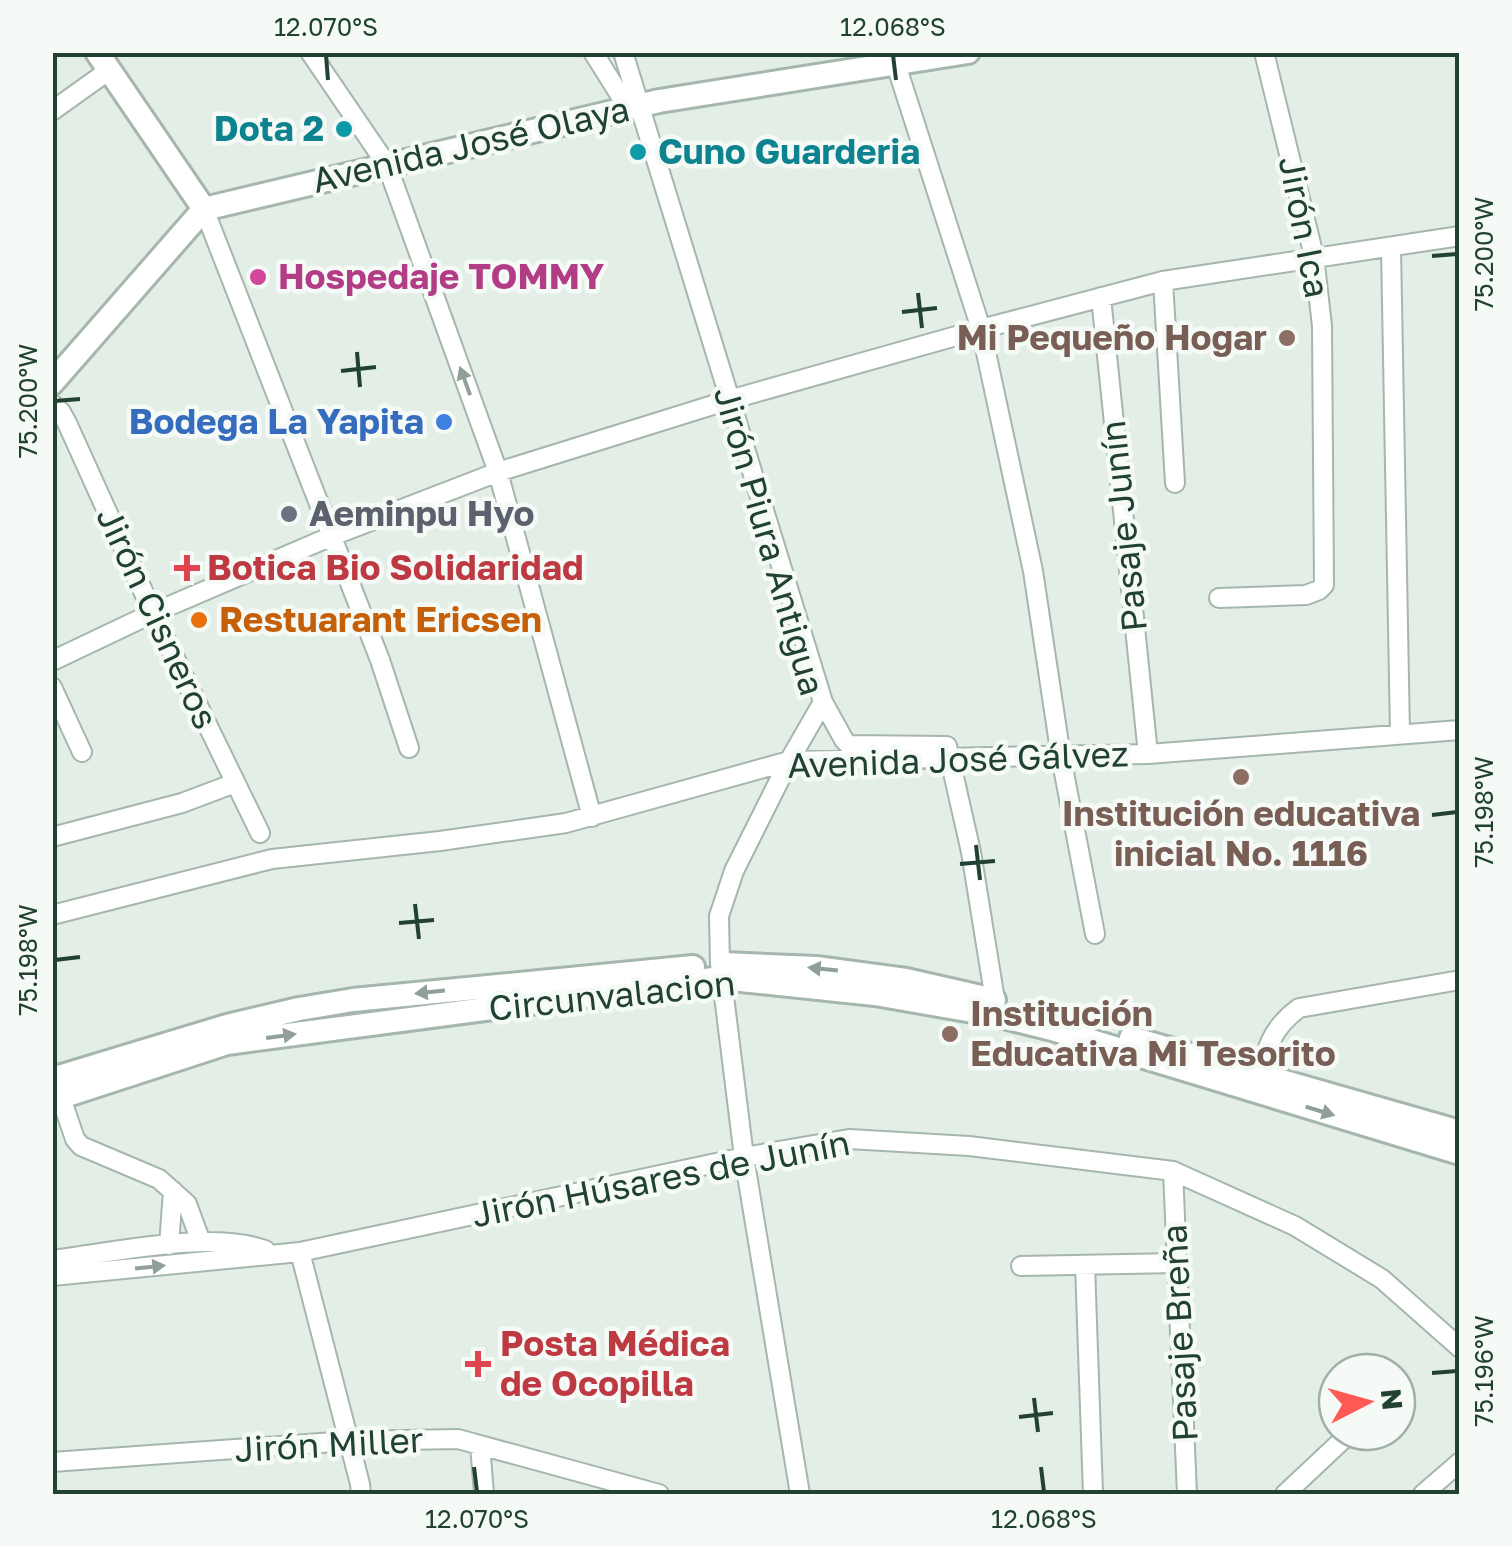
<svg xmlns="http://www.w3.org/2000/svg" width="1512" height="1547" font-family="'Golos Text',sans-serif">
<rect width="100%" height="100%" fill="#e3eee7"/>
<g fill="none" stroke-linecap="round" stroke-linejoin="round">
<g stroke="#a5b7ad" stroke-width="22">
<path id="minor" d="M 310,52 L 387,165 L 498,472 L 592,817
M 593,52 L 628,108
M 623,52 L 823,702 L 844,740 L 849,745 L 947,746 L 971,852 L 995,1000
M 892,52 L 981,329 L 1033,571 L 1061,757 L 1095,934
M 52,111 L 108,71
M 204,209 L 380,660 L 409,748
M 1391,248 L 1400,734
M 1163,281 L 1175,483
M 1101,297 L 1148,754
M 52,404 L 61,412 L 67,423 L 153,613 L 260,833
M 1219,598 L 1306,595 L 1319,590 L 1324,585 L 1322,326 L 1314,256 L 1264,52
M 52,661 L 153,613 L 332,536 L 498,472 L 729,400 L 981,329 L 1163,281 L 1460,236
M 52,687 L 82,752
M 52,837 L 182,803 L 235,783
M 52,915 L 272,859 L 440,841 L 566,823 L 789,761 L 1148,754 L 1460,730
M 1258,1086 C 1266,1051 1269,1030 1299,1008 L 1460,980
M 58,1089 L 75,1139 L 81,1146 L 159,1179 L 187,1204 L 201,1242
M 1173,1171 L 1187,1494
M 169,1245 L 173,1191
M 300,1252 L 360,1484 L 361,1494
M 52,1260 C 111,1253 211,1230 265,1250
M 1085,1265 L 1093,1494
M 1021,1266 L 1177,1263
M 52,1276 L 300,1252 L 744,1157 L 849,1139 L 969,1146 L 1173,1171 L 1295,1226 L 1382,1279 L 1460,1348
M 480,1445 L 484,1494
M 52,1462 L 348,1441 L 458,1439 L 659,1494
M 800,1494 L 744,1157 L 720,964 L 719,916 L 734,871 L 789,761 L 823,702
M 1285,1494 L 1351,1432
M 1423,1494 L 1460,1462"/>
</g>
<g stroke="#a5b7ad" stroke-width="28">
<path id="tertiary" d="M 97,52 L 204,209
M 52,383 L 204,209 L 659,101 L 968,52
M 724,964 L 816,968 L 906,980 L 994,1000
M 1131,1038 L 1460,1132
M 52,1079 L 227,1026 L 299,1009 L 353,1000 L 693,967
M 52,1100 L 227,1043 L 721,978 L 875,994 L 996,1015 L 1052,1029 L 1460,1153"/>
</g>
<use href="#minor" stroke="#fff" stroke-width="18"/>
<use href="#tertiary" stroke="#fff" stroke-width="22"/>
</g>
<defs><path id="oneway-solid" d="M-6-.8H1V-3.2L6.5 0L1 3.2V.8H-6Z" transform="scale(2.5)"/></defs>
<g fill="#90a098">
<use href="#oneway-solid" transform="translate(465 381) rotate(-110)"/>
<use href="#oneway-solid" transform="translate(823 969) rotate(-174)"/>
<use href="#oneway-solid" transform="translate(430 992) rotate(174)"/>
<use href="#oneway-solid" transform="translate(281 1036) rotate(-8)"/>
<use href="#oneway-solid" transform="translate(1320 1111) rotate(17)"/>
<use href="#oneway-solid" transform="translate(150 1267) rotate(-6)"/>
</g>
<path fill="none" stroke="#214232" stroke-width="4" d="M 326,55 L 328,80M 893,55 L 896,80M 1432,256 L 1457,254M 918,293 L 922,328M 902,312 L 937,308M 357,352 L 360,387M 341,371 L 376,367M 55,401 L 80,399M 1432,815 L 1457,812M 976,845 L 980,880M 960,864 L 995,861M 415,904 L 419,939M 399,923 L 434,920M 55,960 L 80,957M 1432,1373 L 1457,1371M 1034,1398 L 1038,1432M 1019,1417 L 1053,1413M 474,1467 L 477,1492M 1041,1467 L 1044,1492"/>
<g fill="#0f9aa8" stroke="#f5faf6" stroke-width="4">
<circle cx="344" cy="129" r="10"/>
<circle cx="638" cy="152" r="10"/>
</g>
<circle fill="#d1479c" stroke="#f5faf6" stroke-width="4" cx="258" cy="277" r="10"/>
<g fill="#8d6e63" stroke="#f5faf6" stroke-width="4">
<circle cx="1287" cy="338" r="10"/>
<circle cx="1241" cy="777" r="10"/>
<circle cx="950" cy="1034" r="10"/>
</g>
<circle fill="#3f7fe0" stroke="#f5faf6" stroke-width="4" cx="444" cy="422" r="10"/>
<circle fill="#6b7280" stroke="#f5faf6" stroke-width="4" cx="289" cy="514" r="10"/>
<g fill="#e0444e" stroke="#f5faf6" stroke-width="4">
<path d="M182 553h10v10h10v10h-10v10h-10v-10h-10v-10h10z"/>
<path d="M473 1349h10v10h10v10h-10v10h-10v-10h-10v-10h10z"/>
</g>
<circle fill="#e8710a" stroke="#f5faf6" stroke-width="4" cx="199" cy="620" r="10"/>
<g text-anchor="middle" stroke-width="9" stroke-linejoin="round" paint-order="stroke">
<g font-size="35" font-weight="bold" fill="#0d838f" stroke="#f5faf6" text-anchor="end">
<text x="324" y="141">Dota 2</text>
<text x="658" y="164" text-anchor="start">Cuno Guarderia</text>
</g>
<g font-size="35" fill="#214232" stroke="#f5faf6">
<text transform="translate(471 145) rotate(-13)" y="12">Avenida José Olaya</text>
<text transform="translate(1304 227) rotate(79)" y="12">Jirón Ica</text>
<text transform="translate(1124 526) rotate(-96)" y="12">Pasaje Junín</text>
<text transform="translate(769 541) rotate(74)" y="12">Jirón Piura Antigua</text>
<text transform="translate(157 618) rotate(65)" y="12">Jirón Cisneros</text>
<text transform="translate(958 760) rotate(-2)" y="12">Avenida José Gálvez</text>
<text transform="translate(612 996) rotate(-6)" y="12">Circunvalacion</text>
<text transform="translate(661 1179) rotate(-11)" y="12">Jirón Húsares de Junín</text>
<text transform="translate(1180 1333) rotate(-93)" y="12">Pasaje Breña</text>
<text transform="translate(329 1445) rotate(-3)" y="12">Jirón Miller</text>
</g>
<g font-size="35" font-weight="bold" fill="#b23c85" stroke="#f5faf6" text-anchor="start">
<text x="278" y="289">Hospedaje TOMMY</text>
</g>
<g font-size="35" font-weight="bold" fill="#785e54" stroke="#f5faf6" text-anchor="end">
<text x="1267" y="350">Mi Pequeño Hogar</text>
<text x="1241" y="826" text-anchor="middle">Institución educativa<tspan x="1241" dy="40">inicial No. 1116</tspan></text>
<text x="970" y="1026" text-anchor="start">Institución<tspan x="970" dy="40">Educativa Mi Tesorito</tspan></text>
</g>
<g font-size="35" font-weight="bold" fill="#366cbe" stroke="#f5faf6" text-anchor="end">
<text x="424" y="434">Bodega La Yapita</text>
</g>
<g font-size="35" font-weight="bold" fill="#5b616d" stroke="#f5faf6" text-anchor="start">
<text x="309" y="526">Aeminpu Hyo</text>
</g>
<g font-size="35" font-weight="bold" fill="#be3a42" stroke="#f5faf6" text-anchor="start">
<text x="207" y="580">Botica Bio Solidaridad</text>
<text x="500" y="1356">Posta Médica<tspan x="500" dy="40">de Ocopilla</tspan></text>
</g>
<g font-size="35" font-weight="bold" fill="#c56008" stroke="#f5faf6" text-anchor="start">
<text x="219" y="632">Restuarant Ericsen</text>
</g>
</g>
<rect width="1512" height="1547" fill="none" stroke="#f5faf6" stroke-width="110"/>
<g transform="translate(1367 1402) rotate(84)"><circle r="48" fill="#f5faf6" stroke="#a0b0a8" stroke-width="2.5"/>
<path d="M0-8L18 38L0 25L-18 38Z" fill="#fe5952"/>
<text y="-15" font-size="28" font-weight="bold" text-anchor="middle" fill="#214232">N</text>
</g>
<rect x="55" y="55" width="1402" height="1437" fill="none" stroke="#214232" stroke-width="4"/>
<g font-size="25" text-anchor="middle" fill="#214232">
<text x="326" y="36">12.070°S</text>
<text x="893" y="36">12.068°S</text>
<text transform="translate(1484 254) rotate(-90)" y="9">75.200°W</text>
<text transform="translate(28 401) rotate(-90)" y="9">75.200°W</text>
<text transform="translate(1484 812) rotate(-90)" y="9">75.198°W</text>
<text transform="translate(28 960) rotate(-90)" y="9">75.198°W</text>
<text transform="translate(1484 1371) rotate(-90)" y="9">75.196°W</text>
<text x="477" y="1528">12.070°S</text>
<text x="1044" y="1528">12.068°S</text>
</g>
</svg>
